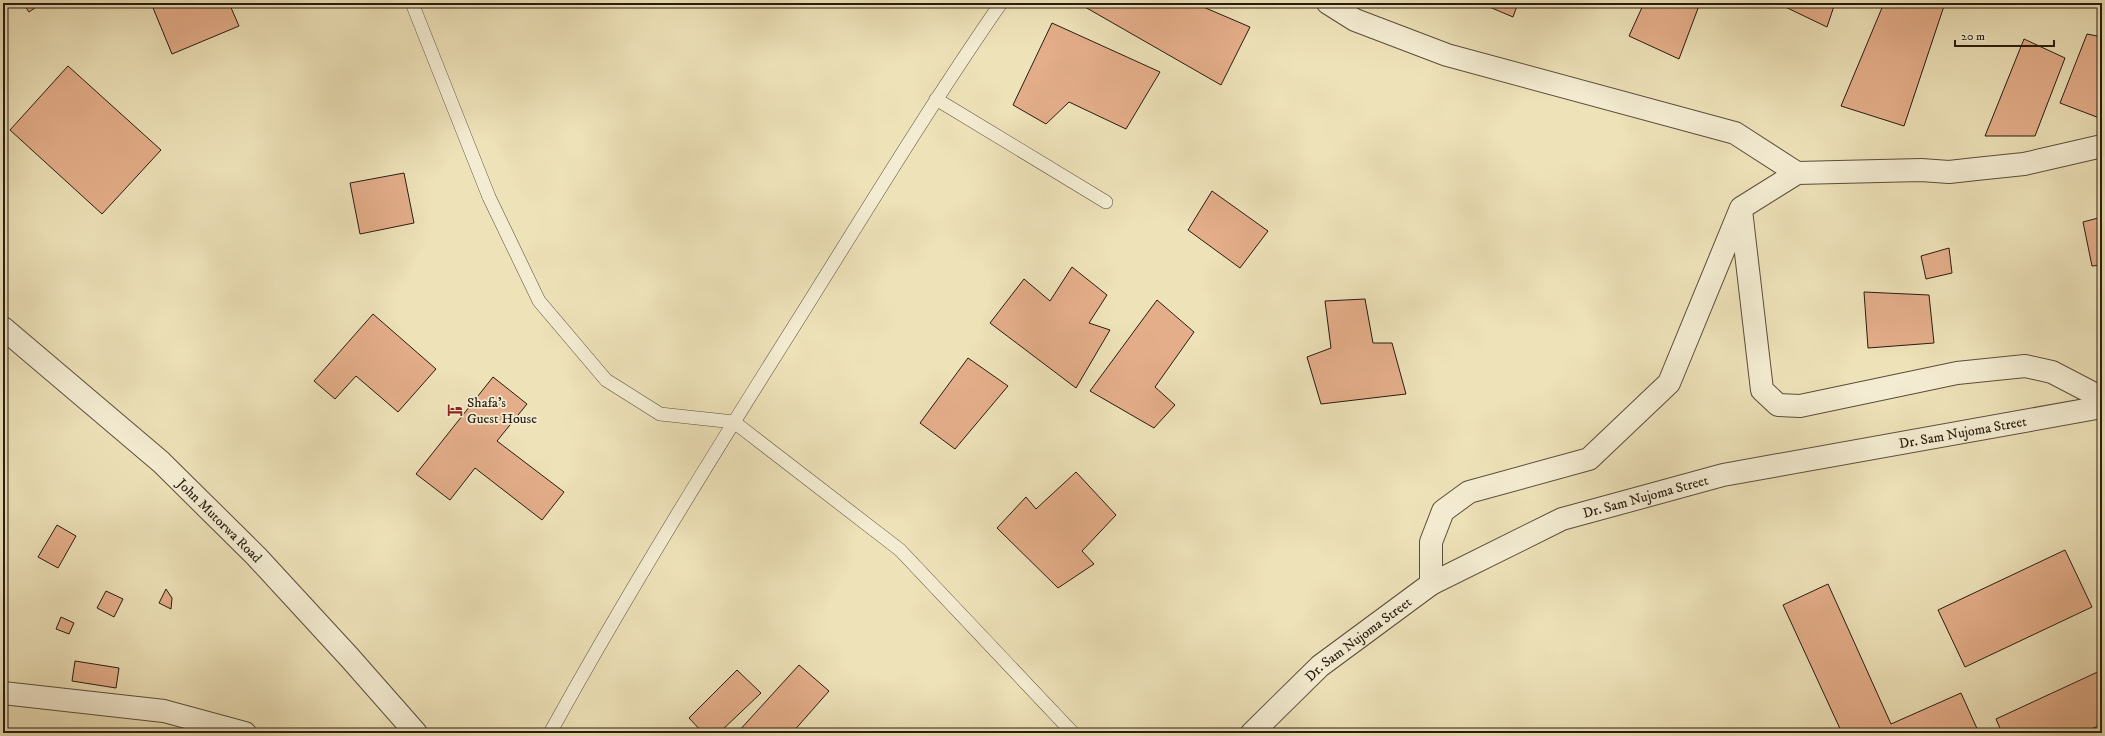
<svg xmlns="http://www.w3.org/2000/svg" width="2105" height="736" font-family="'IM FELL DW Pica',serif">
<rect width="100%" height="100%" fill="#eee2b9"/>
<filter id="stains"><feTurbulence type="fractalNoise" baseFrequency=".005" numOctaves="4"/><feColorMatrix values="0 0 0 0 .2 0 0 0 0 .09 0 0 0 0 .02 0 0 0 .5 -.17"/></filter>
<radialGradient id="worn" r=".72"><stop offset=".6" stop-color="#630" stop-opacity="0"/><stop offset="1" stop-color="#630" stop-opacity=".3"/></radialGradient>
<path fill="#e4ae8a" stroke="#281c0e" d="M 23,3 L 42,3 L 29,12 Z
M 151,3 L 229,3 L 239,26 L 172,54 Z
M 1078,3 L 1194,3 L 1250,27 L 1221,85 Z
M 1480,3 L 1518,3 L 1513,17 Z
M 1644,3 L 1700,3 L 1679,59 L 1629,36 Z
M 1777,3 L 1835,3 L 1827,27 Z
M 1884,3 L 1945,3 L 1904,126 L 1841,106 Z
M 1052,23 L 1160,72 L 1126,129 L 1069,102 L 1046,124 L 1013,105 Z
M 2087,34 L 2102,37 L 2102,119 L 2060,103 Z
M 2024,39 L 2065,58 L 2035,136 L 1985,136 Z
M 68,66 L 161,150 L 102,214 L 10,130 Z
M 404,173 L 414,223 L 360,234 L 350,183 Z
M 1212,191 L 1268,231 L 1240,268 L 1188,230 Z
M 2102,217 L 2102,265 L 2092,266 L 2083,222 Z
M 1949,248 L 1952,273 L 1926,279 L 1921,256 Z
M 1072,267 L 1107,295 L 1089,323 L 1110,330 L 1076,388 L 990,323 L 1024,279 L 1050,301 Z
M 1864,292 L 1929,295 L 1934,343 L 1868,348 Z
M 1365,299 L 1373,343 L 1392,343 L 1406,394 L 1321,404 L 1307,357 L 1331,348 L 1325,301 Z
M 1157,300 L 1194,332 L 1155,387 L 1175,405 L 1154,428 L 1090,391 Z
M 373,314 L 436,369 L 398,412 L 356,376 L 335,399 L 314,381 Z
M 968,358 L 1008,386 L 955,449 L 920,423 Z
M 493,377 L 527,404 L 497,441 L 564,492 L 542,520 L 475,468 L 450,500 L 416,474 Z
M 1076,472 L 1116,515 L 1082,551 L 1094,564 L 1058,588 L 997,528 L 1026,497 L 1036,509 Z
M 57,525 L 76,536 L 58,568 L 38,557 Z
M 2065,550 L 2092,607 L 1965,667 L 1938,610 Z
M 1828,584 L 1891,724 L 1961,693 L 1979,733 L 1842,733 L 1783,605 Z
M 166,589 L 172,598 L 171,609 L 159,603 Z
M 106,591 L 123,599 L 114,617 L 97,608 Z
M 61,617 L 74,623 L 69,634 L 56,629 Z
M 75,661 L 119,668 L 116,688 L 72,681 Z
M 799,665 L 829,691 L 792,733 L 737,733 Z
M 737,670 L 761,693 L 719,733 L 703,733 L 689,718 Z
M 2102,670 L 2102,724 L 2083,733 L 2002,733 L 1996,719 Z"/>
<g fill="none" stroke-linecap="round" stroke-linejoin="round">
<g stroke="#5a4e39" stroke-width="14">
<path id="service" d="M 412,3 L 489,197 L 539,301 L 606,380 L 660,414 L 734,422 L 900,550 L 1073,733
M 936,99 L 1106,202
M 550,733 C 629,590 716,450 803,312 C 868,208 931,104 1001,3"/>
</g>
<g stroke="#5a4e39" stroke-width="24">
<path id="minor" d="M 1328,3 L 1355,20 L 1447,55 L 1735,133 L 1797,173 L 1921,170 L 1949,172 L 1976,169 L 2024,164 L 2102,146
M 1741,210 L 1762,390 L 1778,405 L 1800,406 L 1957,373 L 2025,366 L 2052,372 L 2102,398
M 1431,584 L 1431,542 L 1443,511 L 1469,492 L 1589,459 L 1669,383 L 1741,208 L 1797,173
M 3,693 L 164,711 L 245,733"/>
</g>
<g stroke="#5a4e39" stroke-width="24">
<g id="tertiary">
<path id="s1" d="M 3,328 L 161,462 L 256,556 L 350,658 L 416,733"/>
<path id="s2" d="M 1252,733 L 1320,666 L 1431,584 L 1562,519 L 1723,475 L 2102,407"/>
</g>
</g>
<use href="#service" stroke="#f4ecd2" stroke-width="13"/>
<use href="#minor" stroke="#f4ecd2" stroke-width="22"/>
<use href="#tertiary" stroke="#f4ecd2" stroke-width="22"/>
</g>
<defs>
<g id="hotel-bare" transform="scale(1.2)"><path d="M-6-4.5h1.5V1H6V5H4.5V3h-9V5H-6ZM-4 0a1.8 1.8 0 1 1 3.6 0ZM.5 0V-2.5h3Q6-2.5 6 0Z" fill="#8f2418" stroke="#f4ecd2" stroke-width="2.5" paint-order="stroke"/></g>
</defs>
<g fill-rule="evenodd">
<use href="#hotel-bare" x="455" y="410"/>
</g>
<g text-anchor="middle" stroke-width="3.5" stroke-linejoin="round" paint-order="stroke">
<g font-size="14" fill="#281c0e" stroke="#f4ecd2" text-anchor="start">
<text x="467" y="407">Shafa's<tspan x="467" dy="16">Guest House</tspan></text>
</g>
<g font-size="14" fill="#281c0e" stroke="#f4ecd2">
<text dy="5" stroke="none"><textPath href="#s2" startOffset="790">Dr. Sam Nujoma Street</textPath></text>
<text dy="5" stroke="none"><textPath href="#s2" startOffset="466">Dr. Sam Nujoma Street</textPath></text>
<text dy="5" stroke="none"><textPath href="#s1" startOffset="290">John Mutorwa Road</textPath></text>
<text dy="5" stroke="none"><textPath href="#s2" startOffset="142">Dr. Sam Nujoma Street</textPath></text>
</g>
</g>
<rect width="2105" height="736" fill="none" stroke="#eee2b9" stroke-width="16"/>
<rect x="4" y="4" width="2097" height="728" fill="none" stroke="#281c0e" stroke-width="2"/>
<rect x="8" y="8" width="2089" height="720" fill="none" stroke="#281c0e"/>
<path d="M1955 40v6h99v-6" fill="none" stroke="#281c0e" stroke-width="2"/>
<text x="1961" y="40" font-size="12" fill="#281c0e" stroke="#f4ecd2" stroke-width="3" paint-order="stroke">20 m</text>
<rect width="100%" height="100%" filter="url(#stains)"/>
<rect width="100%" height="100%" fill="url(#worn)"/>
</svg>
